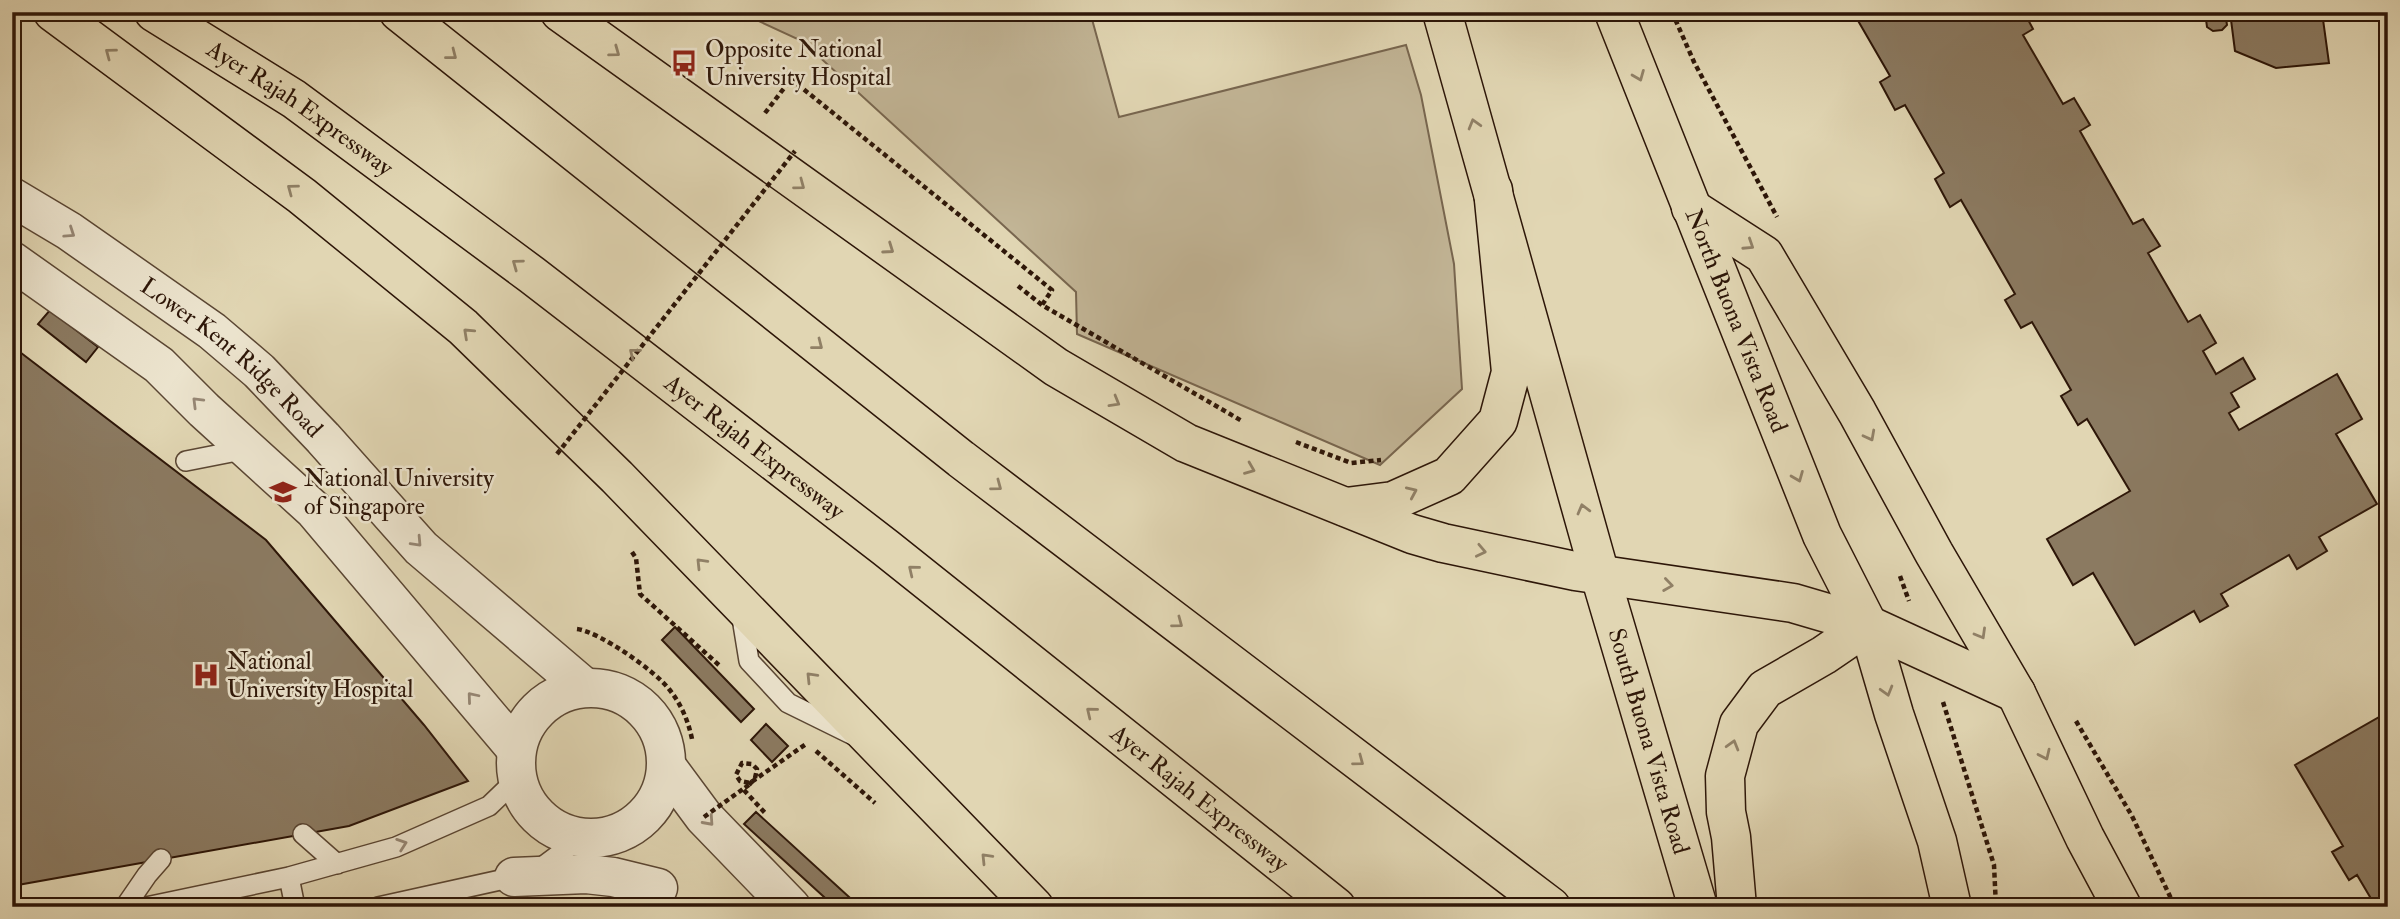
<svg xmlns="http://www.w3.org/2000/svg" width="2400" height="919" font-family="'IM FELL Double Pica',serif">
<rect width="100%" height="100%" fill="#e1d6b3"/>
<filter id="stains"><feTurbulence type="fractalNoise" baseFrequency=".00286" numOctaves="4"/><feColorMatrix values="0 0 0 0 .2 0 0 0 0 .09 0 0 0 0 .02 0 0 0 .5 -.17"/></filter>
<radialGradient id="worn" r=".72"><stop offset=".6" stop-color="#630" stop-opacity="0"/><stop offset="1" stop-color="#630" stop-opacity=".3"/></radialGradient>
<path fill="#c2b596" stroke="#78664f" stroke-width="2" d="M 739,12 L 1090,12 L 1119,117 L 1406,45 L 1421,95 L 1454,264 L 1462,389 L 1380,465 L 1077,334 L 1076,292 L 802,41 Z"/>
<path fill="#8b7a61" stroke="#2d1608" stroke-width="2" d="M 1853,12 L 2024,12 L 2033,29 L 2023,35 L 2063,104 L 2074,98 L 2090,125 L 2080,131 L 2133,224 L 2143,219 L 2160,246 L 2148,253 L 2188,322 L 2200,315 L 2216,343 L 2203,351 L 2216,374 L 2243,358 L 2255,379 L 2231,393 L 2239,407 L 2229,413 L 2239,430 L 2337,374 L 2362,419 L 2336,434 L 2377,504 L 2319,537 L 2327,551 L 2297,569 L 2289,555 L 2221,594 L 2228,606 L 2200,622 L 2194,611 L 2135,645 L 2093,573 L 2073,585 L 2047,539 L 2130,491 L 2087,419 L 2078,425 L 2061,396 L 2071,390 L 2032,322 L 2021,328 L 2005,300 L 2015,294 L 1961,200 L 1950,207 L 1935,179 L 1944,173 L 1905,105 L 1895,110 L 1880,82 L 1890,76 Z
M 2205,12 L 2225,12 L 2227,25 L 2222,30 L 2213,31 L 2207,27 Z
M 2230,12 L 2322,12 L 2329,63 L 2276,68 L 2235,51 Z
M 50,310 L 98,347 L 86,362 L 38,324 Z
M 12,346 L 266,540 L 424,725 L 468,781 L 349,826 L 12,886 Z
M 675,627 L 754,709 L 741,722 L 662,640 Z
M 2388,712 L 2388,907 L 2376,907 L 2357,875 L 2349,880 L 2332,852 L 2343,846 L 2295,765 Z
M 766,724 L 788,746 L 772,762 L 751,740 Z
M 756,812 L 860,907 L 835,907 L 744,824 Z"/>
<g fill="none" stroke-linecap="round" stroke-linejoin="round">
<g stroke="#5a4633" stroke-width="22">
<path id="lane" d="M 186,461 L 247,449
M 741,612 L 749,661 L 788,703 L 853,735
M 303,834 L 337,864
M 289,877 L 295,907
M 125,907 L 147,875 L 161,859
M 146,907 L 289,877 L 396,847 L 489,806 L 516,780
M 378,907 L 514,877 L 542,867 L 581,838"/>
</g>
<g stroke="#5a4633" stroke-width="41">
<g id="street">
<path id="s1" d="M 12,197 L 69,231 L 212,331 L 259,371 L 323,438 L 421,548 L 584,687"/>
<path d="M 12,261 L 159,365 L 204,410 L 314,510 L 516,749"/>
<circle cx="591" cy="763" r="75"/>
<path d="M 667,767 L 704,817 L 791,907"/>
<path d="M 514,877 L 586,874 L 613,877 L 658,888"/>
</g>
</g>
<g stroke="#2d1608" stroke-width="41">
<g id="primary">
<path id="s2" d="M 1442,12 L 1600,575 L 1698,907"/>
<path id="s3" d="M 1614,12 L 1822,535 L 1868,625 L 1894,714 L 1937,841 L 1952,907"/>
</g>
</g>
<g stroke="#2d1608" stroke-width="41">
<g id="highway">
<path d="M 53,12 L 302,196 L 463,327 L 617,477 L 1034,907"/>
<path id="s4" d="M 154,12 L 294,99 L 532,275 L 886,548 L 1336,907"/>
<path d="M 399,12 L 961,459 L 1551,907"/>
<path d="M 560,12 L 1056,367 L 1186,443 L 1412,534 L 1443,543 L 1575,571 L 1793,603 L 1868,625 L 2016,693"/>
<path d="M 1691,208 L 1764,255 L 1857,412 L 1934,553 L 2016,693 L 2085,838 L 2122,907"/>
<path d="M 1346,507 L 1393,501 L 1449,476 L 1498,421 L 1511,372 L 1493,190"/>
<path d="M 1737,907 L 1731,837 L 1726,812 L 1725,776 L 1739,724 L 1765,689 L 1824,655 L 1868,625"/>
</g>
</g>
<path stroke="#2d1608" stroke-width="4.5" stroke-dasharray="5 3.5" stroke-linecap="butt" d="M 1672,12 L 1694,62 L 1777,217
M 765,113 L 791,79 L 1052,290 L 1042,305
M 1018,286 L 1042,305 L 1242,421
M 1296,442 L 1351,463 L 1381,460
M 632,552 L 636,558 L 640,594 L 720,666
M 1900,576 L 1909,601
M 577,629 C 600,632 655,671 669,689 C 681,704 688,720 692,739
M 1943,702 L 1994,865 L 1996,907
M 2076,721 L 2132,816 L 2175,907
M 816,751 L 875,803
M 755,778 L 757,769 L 752,764 L 742,763 L 736,775 L 740,781 L 750,783 L 806,744
M 749,785 L 743,789 L 766,814"/>
<use href="#lane" stroke="#ece4ce" stroke-width="19"/>
<use href="#street" stroke="#ece4ce" stroke-width="38"/>
<use href="#primary" stroke="#e1d6b3" stroke-width="38"/>
<use href="#highway" stroke="#e1d6b3" stroke-width="38"/>
<path stroke="#2d1608" stroke-width="4.5" stroke-dasharray="5 3.5" stroke-linecap="butt" d="M 557,454 L 795,151
M 749,785 L 755,778
M 704,817 L 743,789"/>
</g>
<defs><path id="oneway-chevron" d="M-2-3.5L2.5 0L-2 3.5" fill="none" stroke-width="1.6" stroke-linecap="round" stroke-linejoin="round" transform="scale(1.75)"/></defs>
<g stroke="#908066">
<use href="#oneway-chevron" transform="translate(615 52) rotate(36)"/>
<use href="#oneway-chevron" transform="translate(110 53) rotate(-143)"/>
<use href="#oneway-chevron" transform="translate(452 55) rotate(38)"/>
<use href="#oneway-chevron" transform="translate(1639 76) rotate(68)"/>
<use href="#oneway-chevron" transform="translate(1474 124) rotate(-106)"/>
<use href="#oneway-chevron" transform="translate(800 185) rotate(37)"/>
<use href="#oneway-chevron" transform="translate(292 189) rotate(-143)"/>
<use href="#oneway-chevron" transform="translate(1749 245) rotate(33)"/>
<use href="#oneway-chevron" transform="translate(889 249) rotate(35)"/>
<use href="#oneway-chevron" transform="translate(517 264) rotate(-144)"/>
<use href="#oneway-chevron" transform="translate(468 333) rotate(-137)"/>
<use href="#oneway-chevron" transform="translate(818 345) rotate(38)"/>
<use href="#oneway-chevron" transform="translate(634 353) rotate(-142)"/>
<use href="#oneway-chevron" transform="translate(1115 402) rotate(30)"/>
<use href="#oneway-chevron" transform="translate(1870 436) rotate(62)"/>
<use href="#oneway-chevron" transform="translate(1250 469) rotate(22)"/>
<use href="#oneway-chevron" transform="translate(1798 477) rotate(68)"/>
<use href="#oneway-chevron" transform="translate(997 486) rotate(37)"/>
<use href="#oneway-chevron" transform="translate(1412 492) rotate(-24)"/>
<use href="#oneway-chevron" transform="translate(1583 509) rotate(-105)"/>
<use href="#oneway-chevron" transform="translate(1481 551) rotate(12)"/>
<use href="#oneway-chevron" transform="translate(701 563) rotate(-134)"/>
<use href="#oneway-chevron" transform="translate(913 570) rotate(-141)"/>
<use href="#oneway-chevron" transform="translate(1668 585) rotate(8)"/>
<use href="#oneway-chevron" transform="translate(1178 623) rotate(37)"/>
<use href="#oneway-chevron" transform="translate(1981 634) rotate(60)"/>
<use href="#oneway-chevron" transform="translate(811 677) rotate(-134)"/>
<use href="#oneway-chevron" transform="translate(1887 691) rotate(74)"/>
<use href="#oneway-chevron" transform="translate(1091 712) rotate(-141)"/>
<use href="#oneway-chevron" transform="translate(1733 745) rotate(-74)"/>
<use href="#oneway-chevron" transform="translate(2045 755) rotate(65)"/>
<use href="#oneway-chevron" transform="translate(1359 761) rotate(37)"/>
<use href="#oneway-chevron" transform="translate(986 858) rotate(-134)"/>
</g>
<g stroke="#968775">
<use href="#oneway-chevron" transform="translate(70 233) rotate(34)"/>
<use href="#oneway-chevron" transform="translate(197 402) rotate(-135)"/>
<use href="#oneway-chevron" transform="translate(417 542) rotate(47)"/>
<use href="#oneway-chevron" transform="translate(472 697) rotate(-130)"/>
<use href="#oneway-chevron" transform="translate(709 821) rotate(48)"/>
<use href="#oneway-chevron" transform="translate(402 844) rotate(-19)"/>
</g>
<defs>
<g id="bus-bare" transform="scale(2.1)"><path d="M-5-6H5V4H4V6H2V4H-2V6H-4V4H-5ZM-3.5-4V0h7V-4ZM-3.5 1.2v1.5H-2V1.2ZM2 1.2v1.5H3.5V1.2Z" fill="#8f2418" stroke="#ece4ce" stroke-width="2.5" paint-order="stroke"/></g>
<g id="university-bare" transform="scale(2.1)"><path d="M0-5L7-2L0 1L-7-2ZM-4 1L0 2.5L4 1V4Q0 6-4 4Z" fill="#8f2418" stroke="#ece4ce" stroke-width="2.5" paint-order="stroke"/></g>
<g id="hospital-bare" transform="scale(2.1)"><path d="M-5-5h3v3.5h4V-5h3V5h-3V1.5h-4V5h-3Z" fill="#8f2418" stroke="#ece4ce" stroke-width="2.5" paint-order="stroke"/></g>
</defs>
<g fill-rule="evenodd">
<use href="#bus-bare" x="684" y="63"/>
<use href="#university-bare" x="283" y="492"/>
<use href="#hospital-bare" x="206" y="675"/>
</g>
<g text-anchor="middle" stroke-width="5" stroke-linejoin="round" paint-order="stroke">
<g font-size="24" fill="#2d1608" stroke="#ece4ce" text-anchor="start">
<text x="705" y="57">Opposite National<tspan x="705" dy="28">University Hospital</tspan></text>
<text x="304" y="486">National University<tspan x="304" dy="28">of Singapore</tspan></text>
<text x="227" y="669">National<tspan x="227" dy="28">University Hospital</tspan></text>
</g>
<g font-size="24" fill="#2d1608" stroke="#ece4ce">
<text dy="8" stroke="none"><textPath href="#s4" startOffset="175">Ayer Rajah Expressway</textPath></text>
<text dy="8" stroke="none"><textPath href="#s3" startOffset="332">North Buona Vista Road</textPath></text>
<text dy="8" stroke="none"><textPath href="#s1" startOffset="273">Lower Kent Ridge Road</textPath></text>
<text dy="8" stroke="none"><textPath href="#s4" startOffset="742">Ayer Rajah Expressway</textPath></text>
<text dy="8" stroke="none"><textPath href="#s2" startOffset="758">South Buona Vista Road</textPath></text>
<text dy="8" stroke="none"><textPath href="#s4" startOffset="1309">Ayer Rajah Expressway</textPath></text>
</g>
</g>
<rect width="2400" height="919" fill="none" stroke="#e1d6b3" stroke-width="42"/>
<rect x="14" y="14" width="2372" height="891" fill="none" stroke="#2d1608" stroke-width="3.5"/>
<rect x="21" y="21" width="2358" height="877" fill="none" stroke="#2d1608" stroke-width="2"/>
<rect width="100%" height="100%" filter="url(#stains)"/>
<rect width="100%" height="100%" fill="url(#worn)"/>
</svg>
